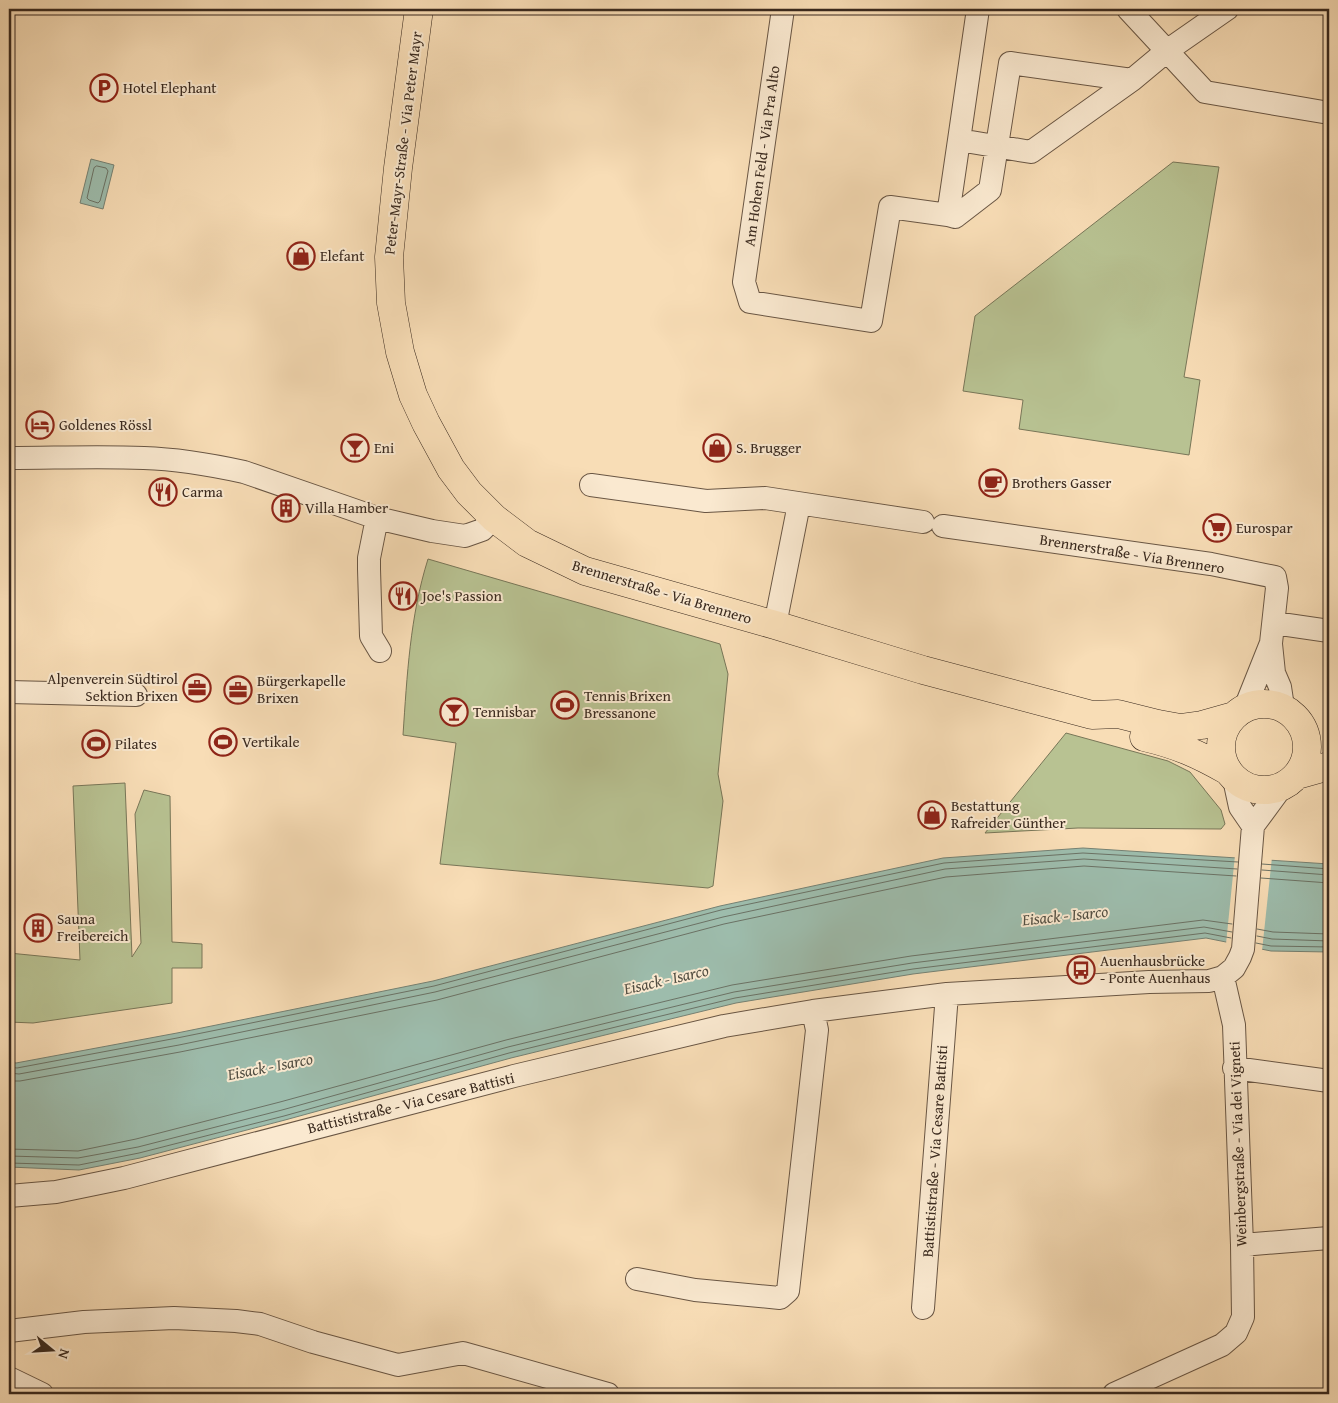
<svg xmlns="http://www.w3.org/2000/svg" width="1338" height="1403" font-family="'Gentium Book Plus',serif">
<rect width="100%" height="100%" fill="#f8ddb6"/>
<filter id="stains"><feTurbulence type="fractalNoise" baseFrequency=".004" numOctaves="4"/><feColorMatrix values="0 0 0 0 .2 0 0 0 0 .09 0 0 0 0 .02 0 0 0 .5 -.17"/></filter>
<radialGradient id="worn" r=".72"><stop offset=".6" stop-color="#630" stop-opacity="0"/><stop offset="1" stop-color="#630" stop-opacity=".3"/></radialGradient>
<path fill="#b8c292" stroke="#787658" d="M 1173,162 L 1219,167 L 1184,377 L 1200,380 L 1189,455 L 1019,429 L 1023,400 L 963,391 L 975,316 Z
M 428,559 L 720,644 L 728,674 L 718,774 L 723,801 L 713,886 L 708,888 L 440,864 L 456,743 L 403,735 C 407,676 410,616 428,559 Z
M 1066,733 L 1168,761 L 1190,772 L 1221,810 L 1225,824 L 1221,829 L 1078,828 L 985,833 Z
M 125,783 L 132,957 L 141,943 L 135,814 L 144,790 L 170,796 L 172,942 L 202,944 L 202,968 L 172,968 L 172,1003 L 33,1023 L 9,1022 L 9,953 L 80,960 L 73,786 Z"/>
<path fill="#9dbcac" stroke="#758173" d="M 91,159 L 114,165 L 103,209 L 80,203 Z
M 1083,848 L 1329,864 L 1329,952 L 1271,951 L 1206,938 L 913,974 L 736,1003 L 511,1058 L 285,1120 L 140,1158 L 79,1170 L 9,1167 L 9,1062 L 16,1063 L 177,1033 L 433,981 L 720,906 L 943,858 Z"/>
<path fill="#f8ddb6" d="M 1235,855 L 1272,857 L 1262,951 L 1226,944 Z"/>
<g fill="none" stroke-linecap="round" stroke-linejoin="round">
<path stroke="#6b7265" stroke-width="1" d="M 97,166 L 106,168 L 108,171 L 100,201 L 98,203 L 89,200 L 87,198 L 94,168 Z
M 1262,864 L 1329,869
M 1262,870 L 1329,875
M 1261,878 L 1329,883
M 1257,929 L 1273,932 L 1329,934
M 1257,936 L 1272,939 L 1329,941
M 1256,943 L 1271,946 L 1329,947
M 9,1067 L 17,1068 L 177,1038 L 434,986 L 721,910 L 944,863 L 1083,853 L 1238,862
M 9,1073 L 19,1074 L 179,1045 L 435,992 L 723,917 L 945,869 L 1084,859 L 1237,869
M 9,1081 L 20,1081 L 180,1052 L 437,1000 L 724,924 L 946,877 L 1084,866 L 1236,876
M 9,1149 L 78,1151 L 136,1139 L 280,1102 L 506,1040 L 732,985 L 911,956 L 1203,920 L 1232,924
M 9,1156 L 78,1158 L 138,1147 L 282,1110 L 508,1047 L 734,992 L 912,963 L 1204,927 L 1232,932
M 9,1163 L 79,1165 L 139,1153 L 284,1116 L 509,1053 L 735,998 L 913,969 L 1205,933 L 1231,938"/>
<g stroke="#695644" stroke-width="24">
<path id="minor" d="M 783,9 L 744,282 L 750,302 L 871,321 L 890,207 L 948,215 L 959,140 L 1031,152 L 1132,80 L 1168,50 L 1227,9
M 1128,9 L 1205,92 L 1329,113
M 959,140 L 978,9
M 948,215 L 955,217 L 990,190 L 1010,63 L 1132,80
M 9,458 C 54,458 99,456 144,458 C 177,459 212,465 244,472 L 377,518 L 432,531 L 465,536 L 482,530 L 494,518
M 591,485 L 706,501 L 765,498 L 923,522
M 377,518 L 369,558 L 369,569 L 371,636 L 380,651
M 943,526 L 1211,564 L 1275,577 L 1277,588 L 1271,643 L 1245,708
M 1274,623 L 1329,631
M 775,625 L 799,504
M 1271,644 L 1274,673 L 1280,687 L 1283,707
M 9,692 L 136,695
M 1234,779 L 1240,807 L 1253,826
M 1234,1068 L 1329,1081
M 9,1196 L 56,1192 L 124,1178 L 514,1076 L 724,1026 L 813,1011 L 947,994 L 1149,982 L 1209,981 L 1223,977 L 1234,968 L 1240,957 L 1243,949 L 1253,826 L 1281,788
M 1242,1245 L 1329,1238
M 637,1279 L 695,1290 L 780,1298 L 788,1291 L 817,1030 L 813,1011
M 923,1308 L 947,994
M 9,1331 L 84,1322 L 174,1318 L 236,1321 L 260,1324 L 313,1342 L 398,1365 L 463,1353 L 608,1394
M 9,1378 L 42,1394
M 1114,1394 L 1222,1345 L 1236,1333 L 1243,1317 L 1242,1245 L 1234,1025 L 1223,977"/>
</g>
<g stroke="#39291e" stroke-width="29">
<path id="major" d="M 419,9 L 398,168 L 389,257 L 391,303 L 400,352 L 413,395 L 426,423 L 451,469 L 469,493 L 494,518 L 527,543 L 585,571 L 775,625 L 923,670 L 1092,715 L 1118,714 L 1158,724 L 1180,728 L 1202,725 L 1234,716
M1221 747a43 43 0 1 1 86 0a43 43 0 1 1-86 0Z
M 1144,737 C 1178,745 1198,754 1228,771
M 1297,775 L 1329,766"/>
</g>
<use href="#minor" stroke="#fae9d0" stroke-width="22"/>
<use href="#major" stroke="#f8ddb6" stroke-width="28"/>
</g>
<defs>
<g id="parking-ring" transform="scale(1.4375)"><circle r="9.5" fill="#fae9d0" stroke="#8f2418" stroke-width="1.5"/><path d="M-3.5-5.5H1a3.5 3.5 0 0 1 0 7H-1V5.5H-3.5ZM-1-3.4V-.6H.8a1.4 1.4 0 0 0 0-2.8Z" fill="#8f2418"/></g>
<g id="shop-ring" transform="scale(1.4375)"><circle r="9.5" fill="#fae9d0" stroke="#8f2418" stroke-width="1.5"/><path d="M-5-2.5h2.3a2.7 3.5 0 0 1 5.4 0H5L5.5 6h-11ZM-1.5-2.5h3a1.5 2.3 0 0 0-3 0Z" fill="#8f2418"/></g>
<g id="hotel-ring" transform="scale(1.4375)"><circle r="9.5" fill="#fae9d0" stroke="#8f2418" stroke-width="1.5"/><path d="M-6-4.5h1.5V1H6V5H4.5V3h-9V5H-6ZM-4 0a1.8 1.8 0 1 1 3.6 0ZM.5 0V-2.5h3Q6-2.5 6 0Z" fill="#8f2418"/></g>
<g id="bar-ring" transform="scale(1.4375)"><circle r="9.5" fill="#fae9d0" stroke="#8f2418" stroke-width="1.5"/><path d="M-6-5H6L.8 .8V4.5H3.5V6h-7V4.5H-.8V.8Z" fill="#8f2418"/></g>
<g id="cafe-ring" transform="scale(1.4375)"><circle r="9.5" fill="#fae9d0" stroke="#8f2418" stroke-width="1.5"/><path d="M-5.5-4.5H6V0H3Q3 3.5 0 3.5H-2.5Q-5.5 3.5-5.5 0ZM3-3.2v2h1.7v-2ZM-6 4.5H4V6H-6Z" fill="#8f2418"/></g>
<g id="restaurant-ring" transform="scale(1.4375)"><circle r="9.5" fill="#fae9d0" stroke="#8f2418" stroke-width="1.5"/><path d="M-5-6h1v4h1v-4h1v4h1v-4h1v5L-1.5 .5V6h-2V.5L-5-1ZM5-6V6H3V1.5H1.5Q1.5-4 5-6Z" fill="#8f2418"/></g>
<g id="building-ring" transform="scale(1.4375)"><circle r="9.5" fill="#fae9d0" stroke="#8f2418" stroke-width="1.5"/><path d="M-4-6H4V6H1V3H-1V6H-4ZM-2.5-4.3h1.7v1.8h-1.7ZM.8-4.3h1.7v1.8H.8ZM-2.5-1h1.7V.8h-1.7ZM.8-1h1.7V.8H.8Z" fill="#8f2418"/></g>
<g id="supermarket-ring" transform="scale(1.4375)"><circle r="9.5" fill="#fae9d0" stroke="#8f2418" stroke-width="1.5"/><path d="M-6-5.5h2.5l.6 2H6L4.5 2H-2.5L-4.4-4H-6ZM-1.5 3.2a1.3 1.3 0 1 0 .1 0ZM3 3.2a1.3 1.3 0 1 0 .1 0Z" fill="#8f2418"/></g>
<g id="office-ring" transform="scale(1.4375)"><circle r="9.5" fill="#fae9d0" stroke="#8f2418" stroke-width="1.5"/><path d="M-6-3h4V-5.5h4V-3h4V5H-6ZM-1-4.5V-3h2v-1.5ZM-6 0V1H6V0Z" fill="#8f2418"/></g>
<g id="stadium-ring" transform="scale(1.4375)"><circle r="9.5" fill="#fae9d0" stroke="#8f2418" stroke-width="1.5"/><path d="M0-5a6.5 5 0 1 0 0 10a6.5 5 0 1 0 0-10ZM-3.5-1.8h7v3.6h-7Z" fill="#8f2418"/></g>
<g id="bus-ring" transform="scale(1.4375)"><circle r="9.5" fill="#fae9d0" stroke="#8f2418" stroke-width="1.5"/><path d="M-5-6H5V4H4V6H2V4H-2V6H-4V4H-5ZM-3.5-4V0h7V-4ZM-3.5 1.2v1.5H-2V1.2ZM2 1.2v1.5H3.5V1.2Z" fill="#8f2418"/></g>
</defs>
<g fill-rule="evenodd">
<use href="#parking-ring" x="104" y="88"/>
<use href="#shop-ring" x="301" y="256"/>
<use href="#hotel-ring" x="40" y="425"/>
<use href="#bar-ring" x="355" y="448"/>
<use href="#shop-ring" x="717" y="448"/>
<use href="#cafe-ring" x="993" y="483"/>
<use href="#restaurant-ring" x="163" y="492"/>
<use href="#building-ring" x="286" y="508"/>
<use href="#supermarket-ring" x="1217" y="528"/>
<use href="#restaurant-ring" x="403" y="596"/>
<use href="#office-ring" x="197" y="688"/>
<use href="#office-ring" x="238" y="690"/>
<use href="#stadium-ring" x="565" y="705"/>
<use href="#bar-ring" x="454" y="712"/>
<use href="#stadium-ring" x="223" y="742"/>
<use href="#stadium-ring" x="96" y="744"/>
<use href="#shop-ring" x="932" y="815"/>
<use href="#building-ring" x="38" y="928"/>
<use href="#bus-ring" x="1081" y="970"/>
</g>
<g text-anchor="middle" stroke-width="4" stroke-linejoin="round" paint-order="stroke">
<g font-size="15" fill="#39291e" stroke="#fae9d0" text-anchor="start">
<text x="123" y="93">Hotel Elephant</text>
<text x="320" y="261">Elefant</text>
<text x="59" y="430">Goldenes Rössl</text>
<text x="374" y="453">Eni</text>
<text x="736" y="453">S. Brugger</text>
<text x="1012" y="488">Brothers Gasser</text>
<text x="182" y="497">Carma</text>
<text x="305" y="513">Villa Hamber</text>
<text x="1236" y="533">Eurospar</text>
<text x="422" y="601">Joe's Passion</text>
<text x="178" y="684" text-anchor="end">Alpenverein Südtirol<tspan x="178" dy="17">Sektion Brixen</tspan></text>
<text x="257" y="686">Bürgerkapelle<tspan x="257" dy="17">Brixen</tspan></text>
<text x="584" y="701">Tennis Brixen<tspan x="584" dy="17">Bressanone</tspan></text>
<text x="473" y="717">Tennisbar</text>
<text x="242" y="747">Vertikale</text>
<text x="115" y="749">Pilates</text>
<text x="951" y="811">Bestattung<tspan x="951" dy="17">Rafreider Günther</tspan></text>
<text x="57" y="924">Sauna<tspan x="57" dy="17">Freibereich</tspan></text>
<text x="1100" y="966">Auenhausbrücke<tspan x="1100" dy="17">- Ponte Auenhaus</tspan></text>
</g>
<g font-size="15" fill="#39291e" stroke="#fae9d0">
<text transform="translate(403 143) rotate(-83)" y="5">Peter-Mayr-Straße - Via Peter Mayr</text>
<text transform="translate(762 156) rotate(-82)" y="5">Am Hohen Feld - Via Pra Alto</text>
<text transform="translate(1132 554) rotate(9)" y="5">Brennerstraße - Via Brennero</text>
<text transform="translate(662 592) rotate(17)" y="5">Brennerstraße - Via Brennero</text>
<text transform="translate(411 1103) rotate(-14)" y="5">Battististraße - Via Cesare Battisti</text>
<text transform="translate(1238 1144) rotate(-92)" y="5">Weinbergstraße - Via dei Vigneti</text>
<text transform="translate(935 1151) rotate(-86)" y="5">Battististraße - Via Cesare Battisti</text>
</g>
<g font-size="16" font-style="italic" fill="#524e42" stroke="#fae9d0">
<text transform="translate(1065 915) rotate(-6)" y="6">Eisack - Isarco</text>
<text transform="translate(666 979) rotate(-13)" y="6">Eisack - Isarco</text>
<text transform="translate(270 1066) rotate(-11)" y="6">Eisack - Isarco</text>
</g>
</g>
<rect width="1338" height="1403" fill="none" stroke="#f8ddb6" stroke-width="30"/>
<rect x="10" y="10" width="1318" height="1383" fill="none" stroke="#39291e" stroke-width="2.5"/>
<rect x="15" y="15" width="1308" height="1373" fill="none" stroke="#39291e"/>
<g transform="translate(52 1350) rotate(108)" stroke="#fae9d0" stroke-width="4" paint-order="stroke">
<path d="M0-4L9 19L0 12L-9 19Z" fill="#39291e"/>
<text y="-8" font-size="14" font-weight="bold" text-anchor="middle" fill="#39291e">N</text>
</g>
<rect width="100%" height="100%" filter="url(#stains)"/>
<rect width="100%" height="100%" fill="url(#worn)"/>
</svg>
